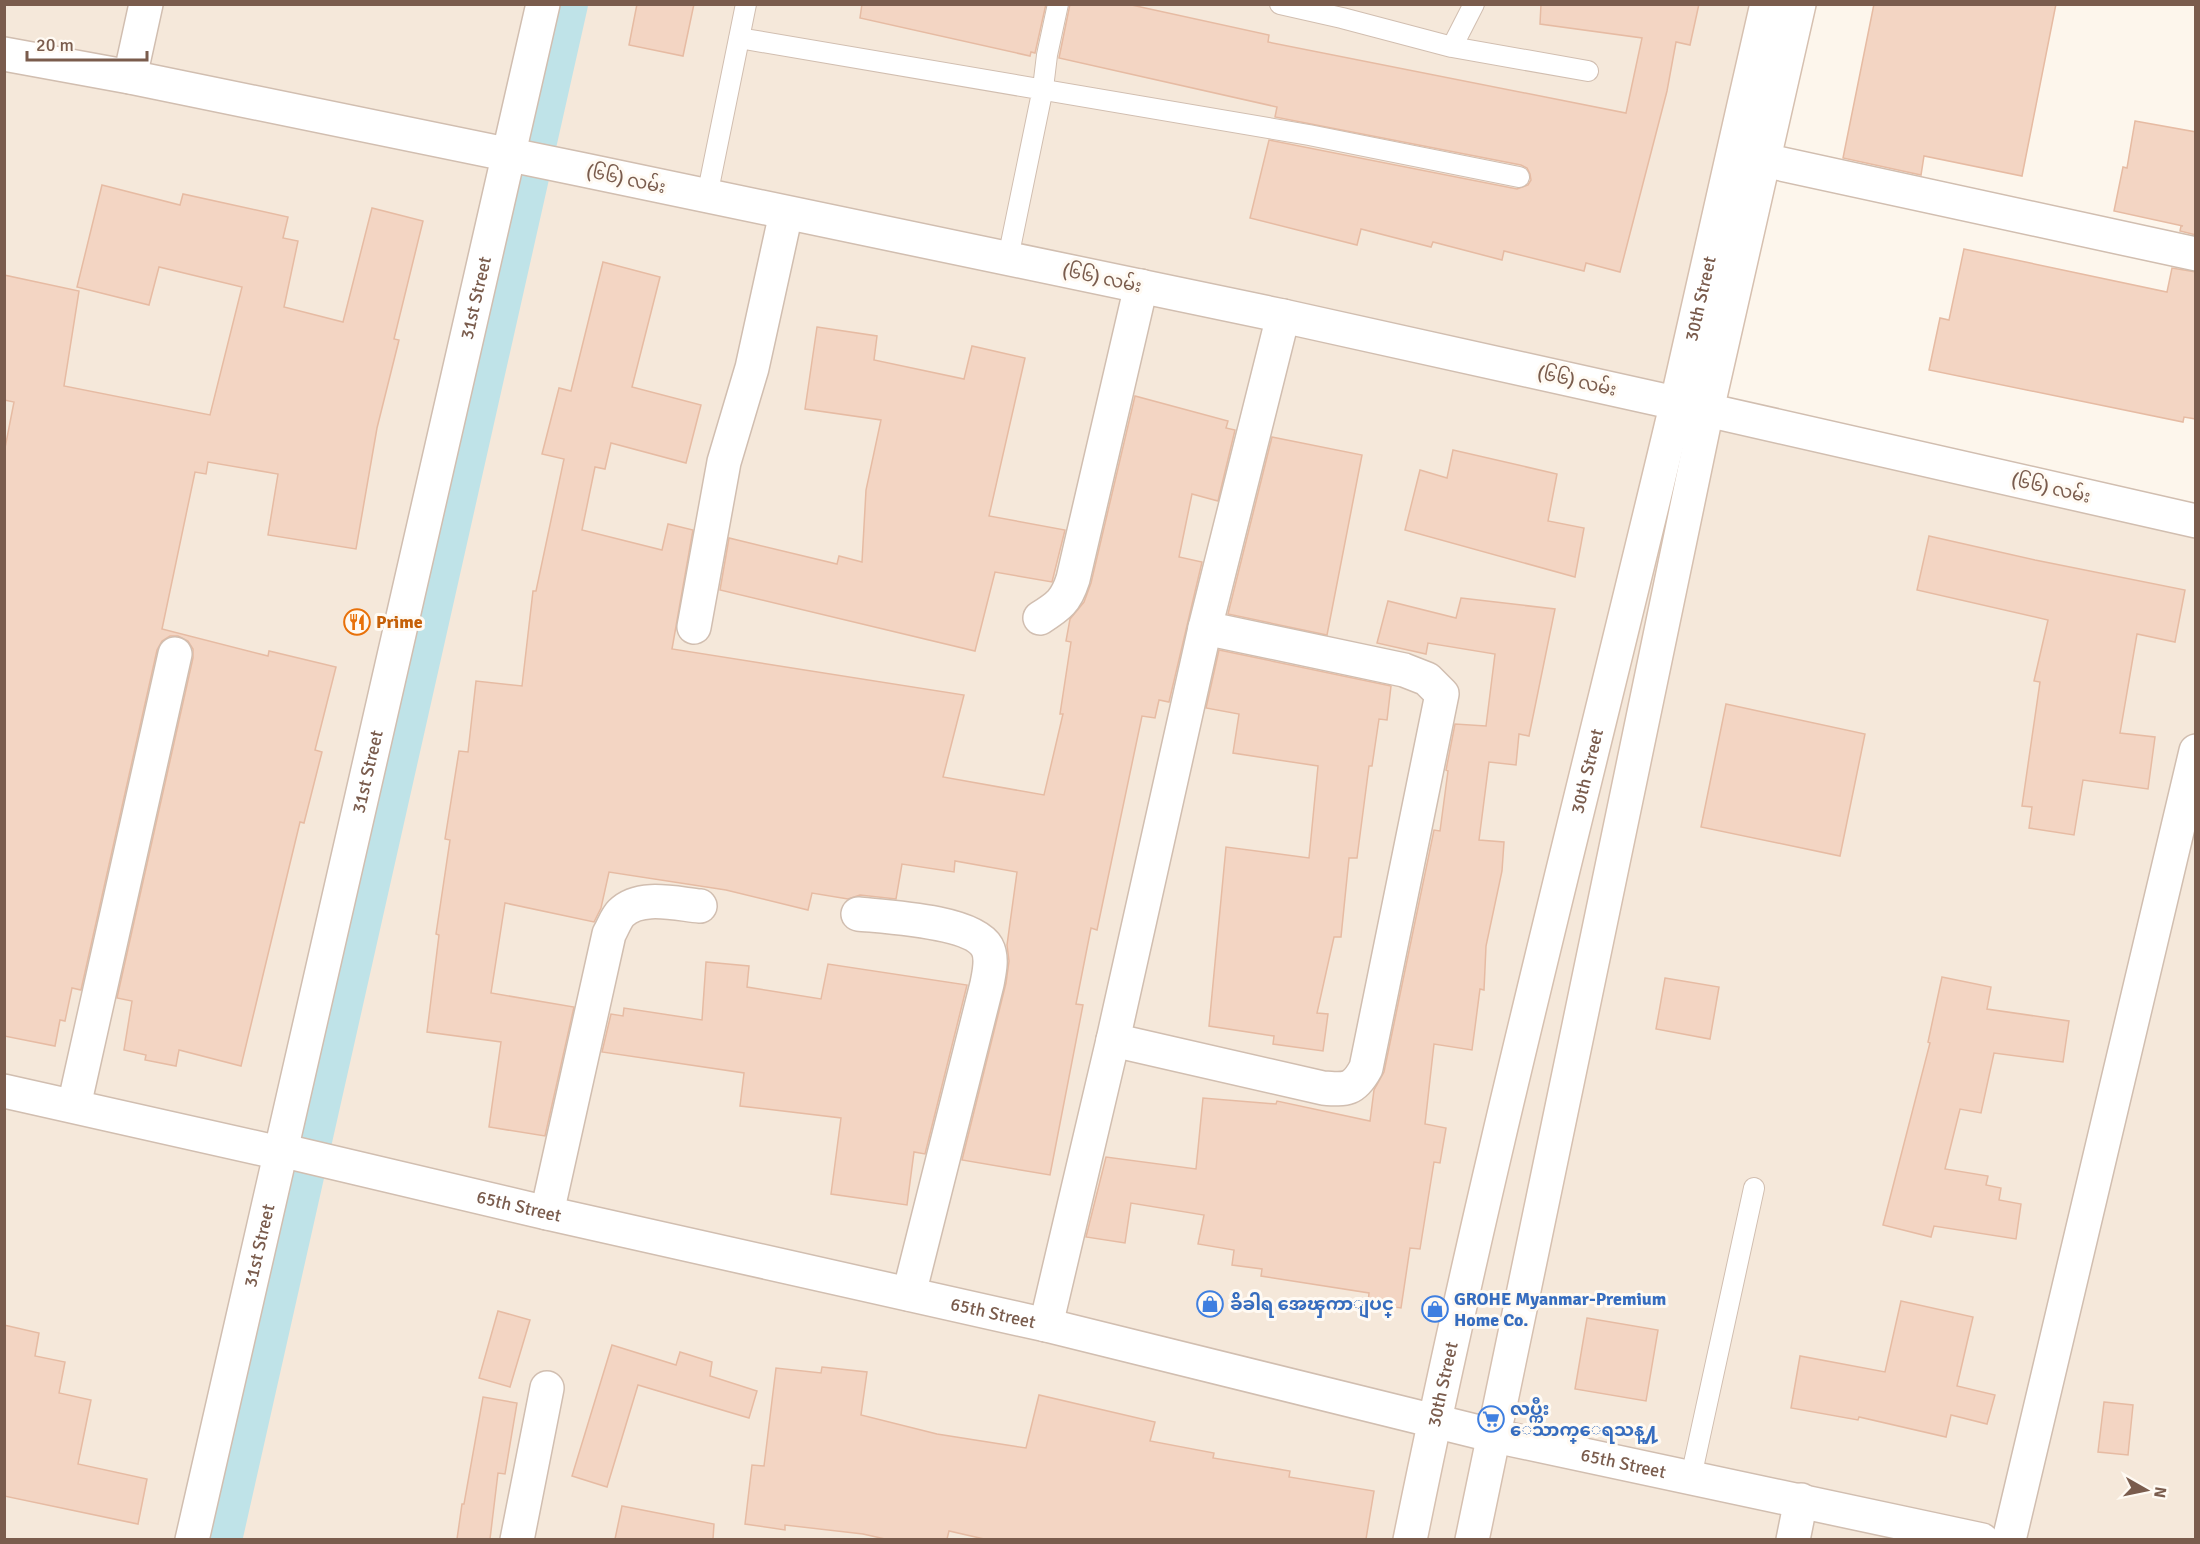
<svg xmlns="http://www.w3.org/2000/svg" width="2200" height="1544" font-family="Signika,'Noto Sans Myanmar',sans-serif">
<rect width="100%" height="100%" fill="#fdf6ec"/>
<path fill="#f5e8da" d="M 5,5 L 1801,5 L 1711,407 L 2195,515 L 2195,1539 L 5,1540 Z"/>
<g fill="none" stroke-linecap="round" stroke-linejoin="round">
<path stroke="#bfe3e8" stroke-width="42" d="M 221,1540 L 567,4"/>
</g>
<path fill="#f3d5c3" stroke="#e6bba3" stroke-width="1.5" d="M 637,4 L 694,4 L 683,56 L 629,45 Z
M 862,4 L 1046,4 L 1035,53 L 1031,52 L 1030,56 L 860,18 Z
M 1070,4 L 1127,4 L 1269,35 L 1268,42 L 1626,113 L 1642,38 L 1540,24 L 1541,4 L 1699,4 L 1690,45 L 1676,42 L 1667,91 L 1620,272 L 1586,263 L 1584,271 L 1504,251 L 1502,260 L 1433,242 L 1431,247 L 1361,229 L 1357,245 L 1250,218 L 1269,140 L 1517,189 L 1528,185 L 1531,180 L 1530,174 L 1527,168 L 1521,165 L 1275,117 L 1277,107 L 1059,58 Z
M 1874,4 L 2056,4 L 2022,176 L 1924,156 L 1921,175 L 1843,158 Z
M 2135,121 L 2196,132 L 2196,235 L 2180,231 L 2181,226 L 2183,226 L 2114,211 L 2123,167 L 2127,168 Z
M 102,185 L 180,205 L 183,194 L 288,217 L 283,238 L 298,241 L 284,307 L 343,322 L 372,208 L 423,221 L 394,339 L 399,340 L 377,428 L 356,549 L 268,535 L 278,474 L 208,462 L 206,474 L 195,472 L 162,629 L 268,656 L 269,651 L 336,667 L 315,750 L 322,752 L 304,823 L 300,822 L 241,1066 L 179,1050 L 176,1066 L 145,1060 L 146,1055 L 124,1050 L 132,1001 L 117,998 L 193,658 L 193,649 L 188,641 L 178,636 L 170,636 L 162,641 L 157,650 L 81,990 L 72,988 L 65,1021 L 60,1020 L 55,1046 L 4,1036 L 4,453 L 14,402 L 4,400 L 4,275 L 79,291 L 64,386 L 210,415 L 242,287 L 159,267 L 149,305 L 77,287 Z
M 1964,249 L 2167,292 L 2172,268 L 2196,272 L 2196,419 L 2184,417 L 2183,422 L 1929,370 L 1940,318 L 1949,320 Z
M 603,262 L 660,277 L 632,387 L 701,405 L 686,463 L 611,443 L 605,469 L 595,467 L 582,530 L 662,550 L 668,524 L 693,530 L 672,649 L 964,695 L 943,777 L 1044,795 L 1063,714 L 1060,714 L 1071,642 L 1066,641 L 1070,619 L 1084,602 L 1091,583 L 1135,396 L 1228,421 L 1226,428 L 1235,430 L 1218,501 L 1192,494 L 1179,557 L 1202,562 L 1169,702 L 1159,700 L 1155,718 L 1142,716 L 1097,930 L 1091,928 L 1076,1004 L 1083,1005 L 1050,1175 L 962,1160 L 1006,983 L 1009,961 L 1007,945 L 1017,872 L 955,861 L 954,872 L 902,864 L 896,899 L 860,895 L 848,899 L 812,893 L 808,910 L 726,890 L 609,872 L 601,908 L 594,922 L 505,903 L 491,993 L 574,1007 L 545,1136 L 489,1127 L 501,1042 L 427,1032 L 439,935 L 436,934 L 450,840 L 445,839 L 459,751 L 468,752 L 476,681 L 522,686 L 533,591 L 536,591 L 564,459 L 542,454 L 559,388 L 571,391 Z
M 817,327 L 877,336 L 874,360 L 964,379 L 972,346 L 1025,358 L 989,516 L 1065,530 L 1052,582 L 995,572 L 975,651 L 720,590 L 729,538 L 837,564 L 839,556 L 862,562 L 866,490 L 881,420 L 805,409 Z
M 1272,437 L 1362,455 L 1327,635 L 1228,614 Z
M 1453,450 L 1557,474 L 1548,521 L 1584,528 L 1575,577 L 1405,530 L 1420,470 L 1447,478 Z
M 1929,536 L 2035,560 L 2185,590 L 2175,642 L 2137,634 L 2120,733 L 2155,737 L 2148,789 L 2083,780 L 2074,835 L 2029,828 L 2032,807 L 2022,806 L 2040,682 L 2034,681 L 2048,620 L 1917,590 Z
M 1461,598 L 1555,609 L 1529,736 L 1519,734 L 1516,765 L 1489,762 L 1479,840 L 1504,842 L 1502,871 L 1486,946 L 1484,990 L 1480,989 L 1472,1050 L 1434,1044 L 1425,1124 L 1446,1128 L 1440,1163 L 1434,1162 L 1420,1249 L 1410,1248 L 1401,1308 L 1368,1303 L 1369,1293 L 1261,1276 L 1262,1269 L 1232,1265 L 1234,1250 L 1198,1244 L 1204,1215 L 1131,1203 L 1125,1243 L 1086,1237 L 1106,1157 L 1196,1169 L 1203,1098 L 1276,1104 L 1277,1101 L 1370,1121 L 1374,1090 L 1384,1072 L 1434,830 L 1440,831 L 1448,771 L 1446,770 L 1455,724 L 1486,726 L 1495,654 L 1428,643 L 1426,654 L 1377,643 L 1388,601 L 1456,618 Z
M 1219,650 L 1391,686 L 1387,720 L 1379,719 L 1372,766 L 1369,766 L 1357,858 L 1349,858 L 1341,937 L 1334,937 L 1317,1013 L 1328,1014 L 1323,1051 L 1273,1044 L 1274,1036 L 1209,1026 L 1226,847 L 1309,858 L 1318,766 L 1233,753 L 1239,714 L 1206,708 Z
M 1726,704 L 1865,734 L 1840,856 L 1701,827 Z
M 706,962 L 749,966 L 747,987 L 821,999 L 828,964 L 967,985 L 925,1154 L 914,1152 L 907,1205 L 831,1194 L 841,1118 L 740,1106 L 744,1073 L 602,1052 L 611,1014 L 623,1016 L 624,1008 L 702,1020 Z
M 1942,977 L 1991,987 L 1987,1009 L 2069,1021 L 2063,1062 L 1994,1053 L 1981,1113 L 1960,1109 L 1945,1169 L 1988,1176 L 1986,1185 L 2001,1188 L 1999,1200 L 2021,1204 L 2016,1239 L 1934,1226 L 1931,1237 L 1883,1225 L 1930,1043 L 1928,1042 Z
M 1665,978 L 1719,987 L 1710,1039 L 1656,1029 Z
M 1901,1301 L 1973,1317 L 1957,1386 L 1995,1395 L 1987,1424 L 1951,1415 L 1946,1437 L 1859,1417 L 1858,1420 L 1791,1408 L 1800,1356 L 1885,1372 Z
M 498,1311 L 530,1320 L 510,1387 L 479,1378 Z
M 1587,1318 L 1658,1330 L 1646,1401 L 1575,1389 Z
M 4,1325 L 39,1333 L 35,1356 L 65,1362 L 59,1393 L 91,1400 L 78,1464 L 147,1479 L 138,1524 L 4,1496 Z
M 612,1345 L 676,1365 L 680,1352 L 712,1362 L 710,1376 L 757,1391 L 749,1418 L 638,1385 L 607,1487 L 572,1476 Z
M 822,1367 L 867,1372 L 861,1415 L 937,1434 L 1026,1448 L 1039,1395 L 1155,1422 L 1150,1441 L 1214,1453 L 1213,1458 L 1290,1471 L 1289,1477 L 1374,1491 L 1366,1539 L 984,1539 L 949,1531 L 947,1539 L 885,1539 L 863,1534 L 785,1525 L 785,1530 L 745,1524 L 752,1465 L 764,1466 L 776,1368 L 821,1373 Z
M 483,1397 L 517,1403 L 505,1474 L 498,1473 L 490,1539 L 457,1539 L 462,1504 L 464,1504 Z
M 2104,1402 L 2133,1405 L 2128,1455 L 2098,1452 Z
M 622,1506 L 714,1524 L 713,1539 L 615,1539 Z"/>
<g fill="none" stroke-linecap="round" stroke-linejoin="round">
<g stroke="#d1beb0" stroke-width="22">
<path id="service" d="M 1280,4 L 1342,18 L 1452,47 L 1588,71
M 739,38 L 1309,135 L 1519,177
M 1452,47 L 1474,4
M 707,196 L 746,4
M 1008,258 L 1043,88 L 1047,55 L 1058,4
M 1691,1477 L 1754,1188"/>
</g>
<g stroke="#d1beb0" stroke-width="36">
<g id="minor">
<path d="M 130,77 L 146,4"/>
<path d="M 1763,160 L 2196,254"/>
<path d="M 1040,618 C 1059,606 1066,601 1073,579 L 1141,286"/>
<path d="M 694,627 L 724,462 L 752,368 L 786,213"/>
<path d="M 858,914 C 887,917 972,921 987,947 C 993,958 989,973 987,984 L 909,1294"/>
<path d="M 1113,1040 L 1323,1088 C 1347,1090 1354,1090 1366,1068 L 1442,694 L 1427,679 L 1404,670 L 1205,628"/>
<path id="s1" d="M 4,1091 L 280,1153 L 293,1153 L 547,1213 L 1046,1325 L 1495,1436 L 1982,1540"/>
<path d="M 74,1106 L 175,654"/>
<path d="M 547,1213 L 609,934 C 613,927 616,918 621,913 C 640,894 677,904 700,906"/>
<path d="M 1046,1325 L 1113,1040 L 1205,628 L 1283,316"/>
<path id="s2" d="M 192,1540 L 543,4"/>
<path d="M 517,1540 L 547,1388"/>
<path d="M 1793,1540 L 1801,1500"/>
<path d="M 2009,1540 L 2196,751"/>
</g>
</g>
<g stroke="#d1beb0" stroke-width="36">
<path id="tertiary" d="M 4,54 L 130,77 L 584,170 L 1283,316 L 1707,410 L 2196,521"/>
</g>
<g stroke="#d6c0b0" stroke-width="36">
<g id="secondary">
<path id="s3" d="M 1410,1540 C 1487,1159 1586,784 1676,406 C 1707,273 1736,138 1767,4"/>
<path d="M 1472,1540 L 1707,410 L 1799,4"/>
</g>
</g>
<use href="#service" stroke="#fff" stroke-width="20"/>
<use href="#minor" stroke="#fff" stroke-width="33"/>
<use href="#tertiary" stroke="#fff" stroke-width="33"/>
<use href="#secondary" stroke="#fff" stroke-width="33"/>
</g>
<defs>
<g id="restaurant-ring" transform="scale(1.35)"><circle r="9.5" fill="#fffaf3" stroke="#e8710a" stroke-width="1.5"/><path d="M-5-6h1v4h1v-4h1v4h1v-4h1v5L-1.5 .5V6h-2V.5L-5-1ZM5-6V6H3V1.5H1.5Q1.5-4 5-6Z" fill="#e8710a"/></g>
<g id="shop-ring" transform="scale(1.35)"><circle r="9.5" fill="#fffaf3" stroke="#3f7fe0" stroke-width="1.5"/><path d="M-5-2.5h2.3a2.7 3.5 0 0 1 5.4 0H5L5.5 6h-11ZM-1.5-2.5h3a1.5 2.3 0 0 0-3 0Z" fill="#3f7fe0"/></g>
<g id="supermarket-ring" transform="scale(1.35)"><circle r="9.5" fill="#fffaf3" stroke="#3f7fe0" stroke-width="1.5"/><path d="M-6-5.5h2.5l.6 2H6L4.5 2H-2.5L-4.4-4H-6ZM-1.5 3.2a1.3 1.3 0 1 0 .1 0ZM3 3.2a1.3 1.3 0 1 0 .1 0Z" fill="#3f7fe0"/></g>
</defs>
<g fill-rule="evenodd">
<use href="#restaurant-ring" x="357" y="622"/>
<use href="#shop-ring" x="1210" y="1304"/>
<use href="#shop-ring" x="1435" y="1309"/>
<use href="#supermarket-ring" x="1491" y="1419"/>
</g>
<g text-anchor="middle" stroke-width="6" stroke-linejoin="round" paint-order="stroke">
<g font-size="18" fill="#7a5c4d" stroke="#fffaf3">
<text transform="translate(626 179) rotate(12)" y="6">(၆၆) လမ်း</text>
<text transform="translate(1102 278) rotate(12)" y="6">(၆၆) လမ်း</text>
<text dy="6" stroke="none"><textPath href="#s2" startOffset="1274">31st Street</textPath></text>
<text dy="6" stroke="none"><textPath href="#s3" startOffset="1275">30th Street</textPath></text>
<text transform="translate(1577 381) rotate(13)" y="6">(၆၆) လမ်း</text>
<text transform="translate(2051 488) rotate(13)" y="6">(၆၆) လမ်း</text>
<text dy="6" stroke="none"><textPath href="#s2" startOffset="788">31st Street</textPath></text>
<text dy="6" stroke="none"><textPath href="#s3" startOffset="789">30th Street</textPath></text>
<text dy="6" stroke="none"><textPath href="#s1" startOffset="528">65th Street</textPath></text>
<text dy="6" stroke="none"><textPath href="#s2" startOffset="302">31st Street</textPath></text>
<text dy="6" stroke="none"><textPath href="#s1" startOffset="1014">65th Street</textPath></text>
<text dy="6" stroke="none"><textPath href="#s3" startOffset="159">30th Street</textPath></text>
<text dy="6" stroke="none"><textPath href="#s1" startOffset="1662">65th Street</textPath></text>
</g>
<g font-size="18" font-weight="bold" fill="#c56008" stroke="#fffaf3" text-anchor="start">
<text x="376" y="628">Prime</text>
</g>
<g font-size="18" font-weight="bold" fill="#366cbe" stroke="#fffaf3" text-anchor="start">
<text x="1454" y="1305">GROHE Myanmar-Premium<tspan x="1454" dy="21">Home Co.</tspan></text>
<text x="1230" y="1310">ခ်ိခါရ အေၾကာျပင္</text>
<text x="1510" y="1415">လပ္ကီး<tspan x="1510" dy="21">ေသာက္ေရသန္႔</tspan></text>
</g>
</g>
<rect width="2200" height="1544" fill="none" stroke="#7a5c4d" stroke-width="12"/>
<g transform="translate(2146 1490) rotate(99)" stroke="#fffaf3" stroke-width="4.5" paint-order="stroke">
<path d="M0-4.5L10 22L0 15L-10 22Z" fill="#7a5c4d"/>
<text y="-9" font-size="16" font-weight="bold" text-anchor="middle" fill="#7a5c4d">N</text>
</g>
<path d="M27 51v9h120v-9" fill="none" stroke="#7a5c4d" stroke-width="3"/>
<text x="36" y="51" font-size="18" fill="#7a5c4d" stroke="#fffaf3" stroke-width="4.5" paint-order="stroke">20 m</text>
</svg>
